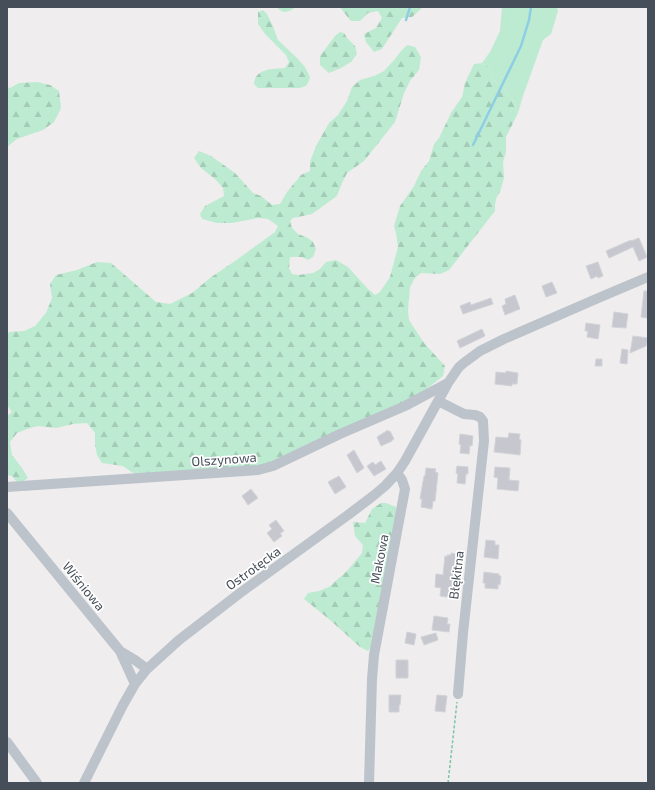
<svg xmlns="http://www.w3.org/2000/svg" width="655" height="790" font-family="'Exo 2',sans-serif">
<defs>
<pattern id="forest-firs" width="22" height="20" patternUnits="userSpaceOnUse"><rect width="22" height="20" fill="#bdebd1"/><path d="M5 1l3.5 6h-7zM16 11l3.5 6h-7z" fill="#a4cbb6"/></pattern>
</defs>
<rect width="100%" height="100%" fill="#efeded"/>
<path fill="#bdebd1" d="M 502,7 L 557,7 L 558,11 L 551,34 L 543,40 L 523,96 L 518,113 L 513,101 L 502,87 L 492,79 L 489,68 L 482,63 L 490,52 L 500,31 Z"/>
<path fill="url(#forest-firs)" d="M 277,7 L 296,7 C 289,12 283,15 277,7 Z
M 340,7 L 422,7 L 421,9 L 412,17 L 402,18 L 382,49 L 374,52 L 366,42 L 364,34 L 376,28 L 382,18 L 378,11 L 368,13 L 360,21 L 351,21 L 342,10 Z
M 263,10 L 267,14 L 272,24 L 278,40 L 297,58 L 305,67 L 310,77 C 308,84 307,87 299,88 L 258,88 L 254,84 C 255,68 273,69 285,68 L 289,62 L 286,55 L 265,34 L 258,24 L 258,12 Z
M 340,32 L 344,33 L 347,38 L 355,46 L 357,54 L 351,62 L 341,68 L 329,73 L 320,65 L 320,56 L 335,36 Z
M 407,45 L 415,47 L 421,57 L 419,70 L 410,81 L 404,93 L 395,122 L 364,161 L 347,173 L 342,183 L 337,196 L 312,214 L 293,218 L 290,221 L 292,228 L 298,234 L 308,238 L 313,242 L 316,249 L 313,257 L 308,260 L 302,257 L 290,257 L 289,268 L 292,274 L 298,275 L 313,273 L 320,269 L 326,262 L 336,260 L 348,267 L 368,289 L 375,295 L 380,292 L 390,277 L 398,247 L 396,233 L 394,226 L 400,206 L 414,186 L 421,171 L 429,161 L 434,144 L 439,138 L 451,113 L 462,97 L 465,83 L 474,64 L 482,63 L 489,68 L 492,79 L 502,87 L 513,101 L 518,113 L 506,137 L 506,152 L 503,162 L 504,178 L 500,192 L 497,196 L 495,204 L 495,211 L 449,270 L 440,274 L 421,273 L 415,278 L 410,287 L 408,310 L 409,320 L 424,343 L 445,366 L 443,376 L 424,391 L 403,405 L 259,467 L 136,475 L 123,466 L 102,463 L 97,455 L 95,444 L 95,433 L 87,423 L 73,424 L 56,428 L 38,426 L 27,429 L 17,433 L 10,442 L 12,455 L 22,468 L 28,478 L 22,482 L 16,481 L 12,476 L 7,475 L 7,416 L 12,412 L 7,405 L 7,335 L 9,332 L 24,331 L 35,326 L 46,313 L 52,298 L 50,284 L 56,275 L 77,270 L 97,262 L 111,263 L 156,302 L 170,304 L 192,293 L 210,278 L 235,261 L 275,232 L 278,226 L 268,219 L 258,218 L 232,223 L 217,223 L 202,219 L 200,214 L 205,206 L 224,196 L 223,188 L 215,179 L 201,168 L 194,158 L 199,151 L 211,156 L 235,173 L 253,193 L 261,196 L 272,205 L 280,204 L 287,192 L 301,175 L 310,171 L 310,162 L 316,146 L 329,123 L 338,115 L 347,101 L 352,87 L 360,80 L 374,76 L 384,71 L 395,59 L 401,51 Z
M 37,82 L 50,85 L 59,91 L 61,108 L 54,122 L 43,130 L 17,139 L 7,147 L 7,87 L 10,88 L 19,83 Z
M 381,503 L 386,503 L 396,507 L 396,513 L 372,646 L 368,651 L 360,647 L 330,620 L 304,599 L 308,593 L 319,591 L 329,587 L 347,571 L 362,553 L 363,545 L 355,536 L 353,522 L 365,523 L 372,509 Z"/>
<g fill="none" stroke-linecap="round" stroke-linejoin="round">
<path stroke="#8dcee5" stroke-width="2.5" d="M 406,20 L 410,7
M 473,145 L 521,46 L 529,20 L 531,7"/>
</g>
<path fill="#c7c8cf" stroke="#d1d3d8" d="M 639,238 L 647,257 L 639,261 L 633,247 L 609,258 L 606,251 L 631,240 L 631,241 Z
M 598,262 L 603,276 L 598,278 L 597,276 L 591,279 L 586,266 Z
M 552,282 L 557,293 L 546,297 L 542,286 Z
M 644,291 L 648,291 L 648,316 L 647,318 L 641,317 Z
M 515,295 L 520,309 L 505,315 L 502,306 L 506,304 L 505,299 Z
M 491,298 L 493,304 L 463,314 L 460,306 L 470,302 L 471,305 Z
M 614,312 L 628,314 L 626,328 L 612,327 Z
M 586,323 L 600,325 L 598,339 L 587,337 L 588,331 L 585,331 Z
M 482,329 L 485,336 L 460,348 L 457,341 Z
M 633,336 L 648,338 L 646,346 L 630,353 Z
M 622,349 L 628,350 L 627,364 L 620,363 Z
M 596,359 L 602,359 L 602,366 L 595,366 Z
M 506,371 L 518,373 L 517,384 L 512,384 L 512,386 L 495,384 L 496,372 L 506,373 Z
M 388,430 L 388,432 L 390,431 L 394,439 L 392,440 L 392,441 L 381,446 L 377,437 Z
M 509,433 L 520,434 L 519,439 L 521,440 L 520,455 L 494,452 L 496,437 L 508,438 Z
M 460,434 L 473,436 L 472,446 L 470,445 L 469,454 L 460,453 L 461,445 L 459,444 Z
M 354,450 L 364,468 L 357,473 L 347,455 Z
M 381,461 L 386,469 L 374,476 L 367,466 L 373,462 L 375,465 Z
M 457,466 L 468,467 L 468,474 L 466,474 L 465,484 L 457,483 L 458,474 L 456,473 Z
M 495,467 L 510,468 L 509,480 L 519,481 L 518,491 L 497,489 L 498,478 L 494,477 Z
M 426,468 L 436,469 L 435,472 L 438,473 L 435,501 L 433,501 L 432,509 L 421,507 L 422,499 L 420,499 L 424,476 L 425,476 Z
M 339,476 L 346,487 L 335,494 L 328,482 Z
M 251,489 L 258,498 L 248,505 L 242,496 Z
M 276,520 L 284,531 L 280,533 L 282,536 L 274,542 L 267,533 L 272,529 L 269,525 Z
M 486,540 L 495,541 L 495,545 L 499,545 L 498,559 L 484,557 Z
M 451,553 L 457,554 L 456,560 L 458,560 L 457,568 L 455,568 L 452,592 L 455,592 L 454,598 L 440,596 L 441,588 L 435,587 L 436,574 L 443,575 L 445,556 L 447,557 L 447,555 L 451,555 Z
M 484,572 L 499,574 L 499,576 L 501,576 L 500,585 L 498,584 L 498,589 L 485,588 L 485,583 L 483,583 Z
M 434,616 L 448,618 L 447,624 L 450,624 L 449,632 L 432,630 Z
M 407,632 L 416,634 L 414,645 L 405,643 Z
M 436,633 L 438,640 L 424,645 L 421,637 Z
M 396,660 L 408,660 L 408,678 L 396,678 Z
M 389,695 L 401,695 L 400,705 L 399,705 L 399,712 L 389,712 Z
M 437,695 L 447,696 L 445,712 L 435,711 Z"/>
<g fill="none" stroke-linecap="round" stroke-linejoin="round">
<path stroke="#77c6a4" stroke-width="1.5" stroke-dasharray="3 2" stroke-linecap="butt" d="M 448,783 L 457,702"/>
<path stroke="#bcc3cb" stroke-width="10" d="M 438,401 L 464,414 L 475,415 L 480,417 L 483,421 L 484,441 L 463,633 L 458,694
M 7,487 L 258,470 L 273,466 L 340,434 L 405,406 L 448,383
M 7,513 L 120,651 L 135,660 L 147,669
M 120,651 L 135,684
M 7,742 L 37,783
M 84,783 L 123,705 L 135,684 L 147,669 L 179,640 L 240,593 L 348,515 L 373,496 L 385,486 L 397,473 L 405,461 L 448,383 L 459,367 L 465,362 L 480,351 L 504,339 L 603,296 L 648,277
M 369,783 L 372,679 L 374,655 L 405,489 L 402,480 L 397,473"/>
</g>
<g text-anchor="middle" stroke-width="3.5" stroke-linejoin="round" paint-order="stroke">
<g font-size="13" fill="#464f59" stroke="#fff">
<text transform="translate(224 459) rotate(-4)" y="5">Olszynowa</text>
<text transform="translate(379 559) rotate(-79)" y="5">Makowa</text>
<text transform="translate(253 568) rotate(-36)" y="5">Ostrołęcka</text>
<text transform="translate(456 575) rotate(-83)" y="5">Błękitna</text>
<text transform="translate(84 586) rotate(51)" y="5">Wiśniowa</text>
</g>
</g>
<rect width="655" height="790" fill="none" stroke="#464f59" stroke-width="16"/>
</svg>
